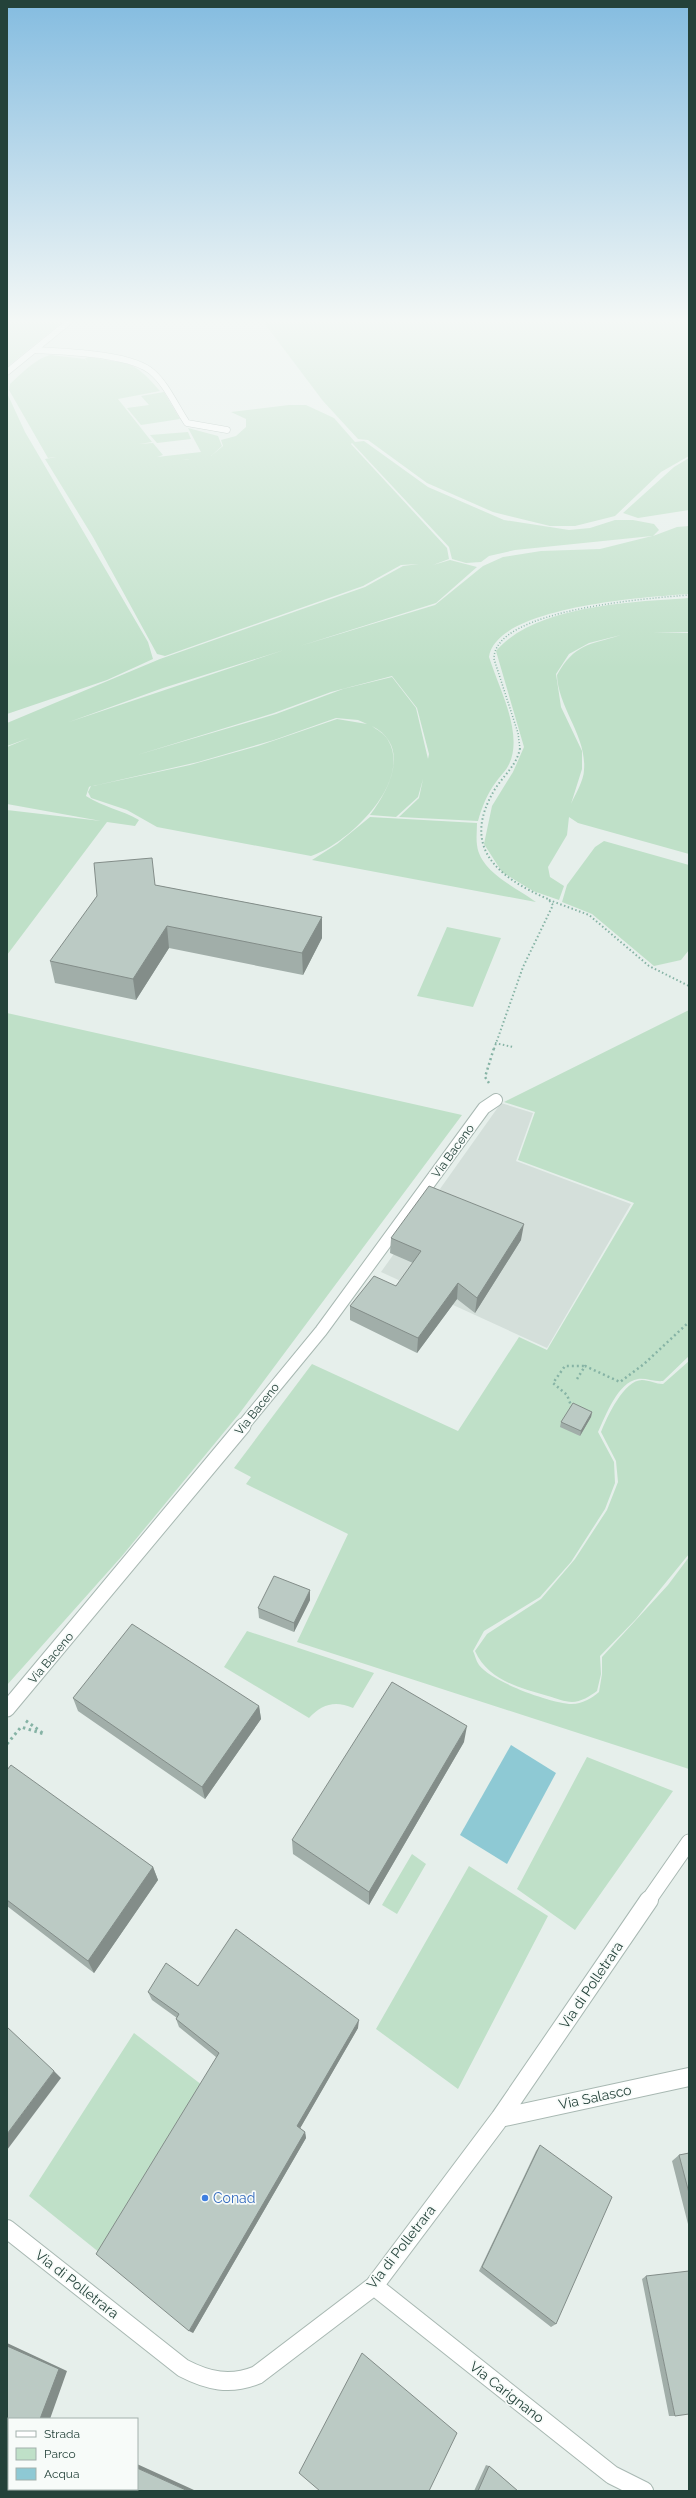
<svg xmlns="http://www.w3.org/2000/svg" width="696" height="2498" font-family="Raleway,sans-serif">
<rect width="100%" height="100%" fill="#e6efeb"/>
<path fill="#d4dfda" d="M 501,1103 L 533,1113 L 516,1161 L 631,1204 L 547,1348 L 381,1272 Z"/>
<path fill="#bfe0c8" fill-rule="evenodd" d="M 7,320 L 29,320 L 26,323 L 31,320 L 65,320 L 7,367 Z
M 262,320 L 511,320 L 530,323 L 556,320 L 689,320 L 689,456 L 661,472 L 615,516 L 575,526 L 550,526 L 493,512 L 427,483 L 368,440 L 358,439 L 323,401 Z
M 50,355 L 85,359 L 88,363 L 85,358 L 89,357 C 129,365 132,358 160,391 L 118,399 L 152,442 L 139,444 L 153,443 L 163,455 L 157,457 L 201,452 L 188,428 L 218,436 L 222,446 L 211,456 L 183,460 L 211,456 L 223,446 L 221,440 L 236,436 L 246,427 L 246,419 L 231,412 L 289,405 L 306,405 L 334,418 L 355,442 L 364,441 L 428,487 L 504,520 L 569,530 L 590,528 L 615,520 L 633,520 L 654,524 L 659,530 L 653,536 L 677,527 L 689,526 L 689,594 C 648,597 496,606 489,657 C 499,689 526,737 507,768 C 504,773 499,777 496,782 C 487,794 482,807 478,821 L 399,817 L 419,798 L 423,779 L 418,797 L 396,817 L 370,815 C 390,789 411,746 372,726 C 377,730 384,733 388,740 C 413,782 348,844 311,856 L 157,827 L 127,810 L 91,798 L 88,792 L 91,786 L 89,787 L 86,796 C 103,807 122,810 139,820 L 135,826 L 107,822 L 7,955 L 7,810 L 101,821 L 7,804 L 7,747 L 29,738 L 7,746 L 7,723 L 160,659 L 365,587 L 403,566 L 419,564 L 401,565 L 363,586 L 165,656 L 157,654 L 93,537 L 45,459 L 56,457 L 48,458 L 9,390 L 10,384 C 21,374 35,359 50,355 ZM 352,443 L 449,547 L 452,559 L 466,563 L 481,562 L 489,556 L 515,550 L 652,536 L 600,549 L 541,551 L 503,557 L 483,566 L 435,605 L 300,646 L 436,603 L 477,567 L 450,560 L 433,565 L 449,559 L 447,548 L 351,444 ZM 284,650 L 69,722 L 163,688 ZM 392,676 L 417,708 L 429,754 L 428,759 L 416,708 L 392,677 L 343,689 L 276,714 L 137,755 L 274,713 L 331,692 ZM 336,718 L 358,720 L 367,724 L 337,719 L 258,746 L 190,765 L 93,786 L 198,762 L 274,740 Z
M 164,392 L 180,419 L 141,425 L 127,408 L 149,405 L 141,396 Z
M 7,393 L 25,432 L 148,642 L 153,659 L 107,680 L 7,714 Z
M 188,432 L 191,439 L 157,443 L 150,435 Z
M 689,458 L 689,510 L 638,518 L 623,513 L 674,467 Z
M 689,598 L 689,632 L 653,632 L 689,633 L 689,854 L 578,823 L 569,817 L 567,835 L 548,867 L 550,877 L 564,886 L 559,900 L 533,891 L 502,872 L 484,844 L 492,806 L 513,772 L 524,747 L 496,651 C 535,605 632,602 689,598 ZM 621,635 C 590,645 575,643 557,675 C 558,708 587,736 584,770 C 584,780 575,795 571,804 L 582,769 L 582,751 L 561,707 L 556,674 L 569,654 L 589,643 Z
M 370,817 L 477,823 C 477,830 476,838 477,845 C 480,872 517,888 536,902 L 312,860 L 337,844 Z
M 604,841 L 689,865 L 689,950 L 681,960 L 654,966 L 592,914 L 562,902 L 567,885 L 595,847 Z
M 447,927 L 501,938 L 473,1007 L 417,996 Z
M 689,1010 L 689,1356 L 663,1381 C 655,1382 646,1378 638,1379 C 618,1382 606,1415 598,1432 L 614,1462 L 615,1483 L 605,1509 L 571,1562 L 540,1597 L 484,1631 L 473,1651 C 475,1655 476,1661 479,1665 C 492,1682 550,1703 572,1704 C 582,1704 592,1698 599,1692 L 602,1674 L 602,1657 L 668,1585 L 689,1557 L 689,1769 L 297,1642 L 348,1534 L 246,1484 L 251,1477 L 234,1468 L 312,1364 L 458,1431 L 519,1337 L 547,1350 L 634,1203 L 518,1160 L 535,1112 L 504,1102 Z
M 7,1013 L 462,1115 L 239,1414 L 122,1556 L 7,1685 Z
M 689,1361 L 689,1554 L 636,1619 L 600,1656 L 601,1674 L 597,1691 C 590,1696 581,1702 572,1702 C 565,1702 555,1698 548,1696 C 519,1688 488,1680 475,1651 L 487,1634 L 541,1599 L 575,1559 L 607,1510 L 618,1482 L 616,1461 L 601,1432 C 607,1417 624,1380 642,1380 C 649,1380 656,1384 663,1384 Z
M 247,1631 L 374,1673 L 353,1708 C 335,1700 322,1704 309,1718 L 224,1667 Z
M 587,1757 L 673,1791 L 575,1930 L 517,1889 Z
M 412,1854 L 426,1864 L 397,1914 L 382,1905 Z
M 469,1866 L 548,1916 L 458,2089 L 376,2029 Z
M 134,2033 L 202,2085 L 100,2253 L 29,2196 Z"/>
<path fill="#8ec9d4" d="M 511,1745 L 556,1773 L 507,1864 L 460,1835 Z"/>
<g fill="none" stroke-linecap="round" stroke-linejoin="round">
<g stroke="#a8b8b2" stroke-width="7">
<path id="lane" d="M 35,350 C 63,352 131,353 152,372 C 167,385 176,407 187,423 L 227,430"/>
</g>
<g stroke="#a8b8b2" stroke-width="7">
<path id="street-far3" d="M 7,372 L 71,320"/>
</g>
<g stroke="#a8b8b2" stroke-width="14">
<path id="street-far2" d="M 242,1427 L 321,1331 L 484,1108 L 496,1100"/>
</g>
<g stroke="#a8b8b2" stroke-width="17">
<path id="street-far1" d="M 7,1709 L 243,1426
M 648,1901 L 689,1842"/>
</g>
<g stroke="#a8b8b2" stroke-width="20">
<path id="street" d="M 500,2118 L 689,2077
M 7,2229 L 183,2368 C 208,2381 230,2386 257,2375 L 374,2286 L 500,2118 L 649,1900
M 374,2286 L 612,2475 L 644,2491"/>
</g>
<path stroke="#86b3a5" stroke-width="1.5" stroke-dasharray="1 2" stroke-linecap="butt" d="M 520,749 L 518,733 L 494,659 C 493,609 653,598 689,595"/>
<path stroke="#86b3a5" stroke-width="2" stroke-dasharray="1.5 2.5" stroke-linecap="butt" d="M 549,900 L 589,915 L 649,966 L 689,986
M 495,1043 L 513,1047
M 494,1049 L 523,967 L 553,905 L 548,899 C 497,877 460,847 495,789 C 504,775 517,765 520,748"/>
<path stroke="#86b3a5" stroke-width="2.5" stroke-dasharray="2 3" stroke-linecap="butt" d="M 489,1083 L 485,1077 L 494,1048
M 577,1379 L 585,1366 L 620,1382 L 644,1364 L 689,1322
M 572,1408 L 567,1395 L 553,1383 L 565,1366 L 584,1366"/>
<path stroke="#86b3a5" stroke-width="3" stroke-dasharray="2.5 3.5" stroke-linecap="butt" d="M 7,1744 L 21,1727 L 44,1734 L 25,1720"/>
<use href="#lane" stroke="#fff" stroke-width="6"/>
<use href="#street-far3" stroke="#fff" stroke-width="6"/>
<use href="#street-far2" stroke="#fff" stroke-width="12"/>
<use href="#street-far1" stroke="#fff" stroke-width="15"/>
<use href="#street" stroke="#fff" stroke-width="18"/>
</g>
<path fill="#a1aea9" d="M 155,885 L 322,917 L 322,938 L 303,975 L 169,948 L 136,1000 L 55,983 L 50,961 Z
M 391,1238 L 521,1240 L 475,1313 L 457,1299 L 417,1353 L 350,1320 L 350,1306 L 396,1286 L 413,1263 L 390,1253 Z
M 592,1412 L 591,1417 L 580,1436 L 560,1427 L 561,1422 Z
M 310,1600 L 294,1632 L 259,1618 L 258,1608 Z
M 73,1698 L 259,1706 L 261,1719 L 205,1799 L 78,1711 Z
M 464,1742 L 369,1905 L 293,1854 L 292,1840 Z
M 7,1770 L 153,1867 L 158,1880 L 94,1973 L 7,1906 Z
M 198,1986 L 358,2028 L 300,2128 L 305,2132 L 306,2138 L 193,2333 L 216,2057 L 179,2027 L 176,2019 L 177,2018 L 152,2000 L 148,1992 Z
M 540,2145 L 556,2324 L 551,2327 L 479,2271 L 536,2151 Z
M 689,2153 L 689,2228 L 672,2161 L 679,2155 Z
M 646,2276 L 675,2416 L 669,2416 L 642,2279 Z
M 486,2465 L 489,2466 L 518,2491 L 474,2491 Z"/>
<path fill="#838d89" d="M 322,917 L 322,938 L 303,975 L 302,953 Z
M 167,926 L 169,948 L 136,1000 L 133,979 Z
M 524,1224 L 521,1240 L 475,1313 L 477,1298 Z
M 458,1283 L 457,1299 L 417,1353 L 418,1338 Z
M 592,1412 L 591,1417 L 580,1436 L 581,1431 Z
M 310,1590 L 310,1600 L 294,1632 L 294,1623 Z
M 259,1706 L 261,1719 L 205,1799 L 202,1787 Z
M 467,1726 L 464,1742 L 369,1905 L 369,1892 Z
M 153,1867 L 158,1880 L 94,1973 L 88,1961 Z
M 359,2020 L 358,2028 L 298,2132 L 297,2126 Z
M 54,2071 L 61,2078 L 7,2150 L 7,2134 Z
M 305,2132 L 306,2138 L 193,2333 L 189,2331 Z
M 7,2343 L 67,2371 L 50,2419 L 40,2419 L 7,2346 Z
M 137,2464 L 194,2490 L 194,2491 L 188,2491 L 137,2468 Z
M 39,2489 L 48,2489 L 47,2491 L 39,2491 Z"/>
<path fill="#bbcac4" stroke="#838d89" d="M 152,858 L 155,885 L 322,917 L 302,953 L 167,926 L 133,979 L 50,961 L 97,896 L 94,863 Z
M 429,1186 L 524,1224 L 477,1298 L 458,1283 L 418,1338 L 350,1306 L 374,1276 L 396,1286 L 421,1251 L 391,1238 Z
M 573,1403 L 592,1412 L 581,1431 L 561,1422 Z
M 274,1576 L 310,1590 L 294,1623 L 258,1608 Z
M 132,1624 L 259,1706 L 202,1787 L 73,1698 Z
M 392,1682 L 467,1726 L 369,1892 L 292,1840 Z
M 11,1765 L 153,1867 L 88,1961 L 7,1900 L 7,1770 Z
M 236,1929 L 359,2020 L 297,2126 L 305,2132 L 189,2331 L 96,2254 L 219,2053 L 176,2019 L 179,2014 L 148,1992 L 166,1963 L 198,1986 Z
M 7,2027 L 54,2071 L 7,2134 Z
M 540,2145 L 612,2197 L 556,2324 L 482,2267 Z
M 689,2153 L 689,2193 L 679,2155 Z
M 689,2271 L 689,2414 L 675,2416 L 646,2276 Z
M 7,2346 L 59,2369 L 40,2419 L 9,2419 L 9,2489 L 39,2489 L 39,2491 L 7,2491 Z
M 362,2353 L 457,2433 L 429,2491 L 320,2491 L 299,2473 Z
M 489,2466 L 518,2491 L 478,2491 Z
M 137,2468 L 188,2491 L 110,2491 L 110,2489 L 137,2489 Z"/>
<linearGradient id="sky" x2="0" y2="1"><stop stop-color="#84bce0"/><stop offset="0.48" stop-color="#f4f8f6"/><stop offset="1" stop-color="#f4f8f6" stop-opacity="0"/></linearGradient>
<rect width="696" height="669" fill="url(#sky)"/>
<circle fill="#3f7fe0" stroke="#f7fbf9" stroke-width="1.5" cx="205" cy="2198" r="4"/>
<g text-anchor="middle" stroke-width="3.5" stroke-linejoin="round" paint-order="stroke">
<g font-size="12" fill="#24423a" stroke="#f7fbf9">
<text transform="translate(453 1151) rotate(-54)" y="4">Via Baceno</text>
<text transform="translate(257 1409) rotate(-51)" y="4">Via Baceno</text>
<text transform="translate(51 1658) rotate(-50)" y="4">Via Baceno</text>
</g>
<g font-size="14" fill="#24423a" stroke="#f7fbf9">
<text transform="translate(591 1985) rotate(-56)" y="5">Via di Polletrara</text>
<text transform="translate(595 2097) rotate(-12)" y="5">Via Salasco</text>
<text transform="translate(401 2247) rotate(-52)" y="5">Via di Polletrara</text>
<text transform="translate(77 2284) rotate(38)" y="5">Via di Polletrara</text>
<text transform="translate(507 2392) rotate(38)" y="5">Via Carignano</text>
</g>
<g font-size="14" fill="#366cbe" stroke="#f7fbf9" text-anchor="start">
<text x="213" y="2203">Conad</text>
</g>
</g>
<rect width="696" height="2498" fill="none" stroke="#24423a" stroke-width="16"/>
<rect x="8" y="2418" width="130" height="72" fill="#f7fbf9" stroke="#a3b1ad"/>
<rect x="16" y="2431" width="20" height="6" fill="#ffffff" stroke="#a3b1ad"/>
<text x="44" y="2438" font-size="12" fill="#24423a">Strada</text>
<rect x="16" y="2448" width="20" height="12" fill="#bfe0c8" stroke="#a3b1ad"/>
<text x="44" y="2458" font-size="12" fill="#24423a">Parco</text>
<rect x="16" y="2468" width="20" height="12" fill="#8ec9d4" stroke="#a3b1ad"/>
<text x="44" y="2478" font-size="12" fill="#24423a">Acqua</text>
</svg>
